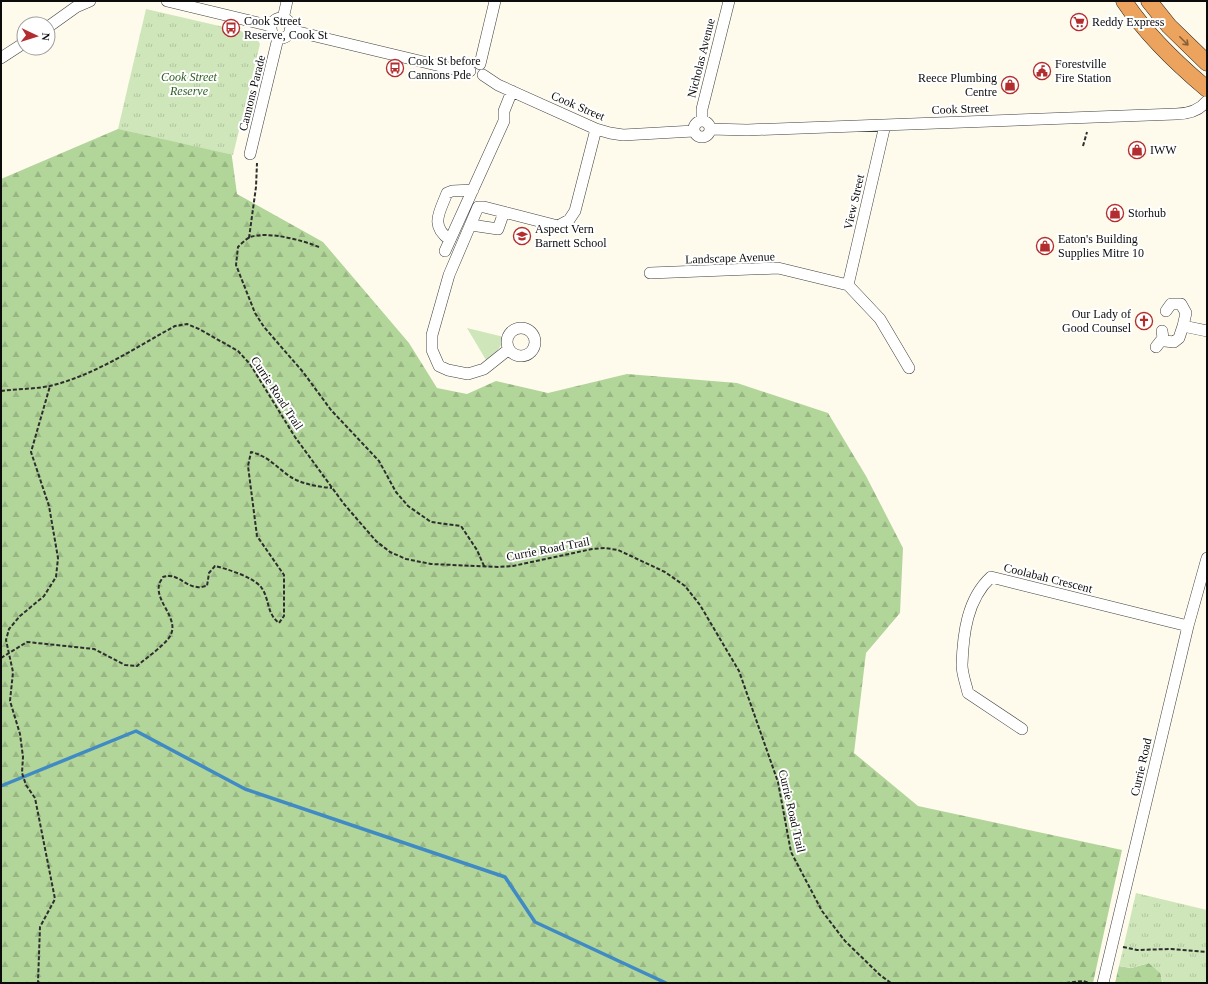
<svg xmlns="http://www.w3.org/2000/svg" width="1208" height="984" font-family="Georgia,serif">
<defs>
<pattern id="forest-firs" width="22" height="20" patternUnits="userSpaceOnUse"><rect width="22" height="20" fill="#b2d599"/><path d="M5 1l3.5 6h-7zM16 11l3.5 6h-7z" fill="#98b683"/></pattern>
<pattern id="park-tufts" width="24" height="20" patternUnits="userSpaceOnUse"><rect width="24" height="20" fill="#cee6b9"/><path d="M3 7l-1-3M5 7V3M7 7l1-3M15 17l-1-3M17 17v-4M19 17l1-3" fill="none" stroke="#b0c49e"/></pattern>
</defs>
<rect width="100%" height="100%" fill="#fefbed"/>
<path fill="#cee6b9" d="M 467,328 L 504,337 C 501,349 495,353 486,360 Z"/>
<path fill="url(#forest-firs)" d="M 225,106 L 237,194 L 323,242 L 409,343 L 437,388 L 467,394 L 496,381 L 548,393 L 627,374 L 737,383 L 828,413 L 866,476 L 903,548 L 900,613 L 866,653 L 854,753 L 918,806 L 1122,850 L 1093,983 L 1,983 L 1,179 L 125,126 Z
M 1149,963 L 1161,973 L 1162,983 L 1115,983 L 1119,966 L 1131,968 Z"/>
<path fill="url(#park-tufts)" d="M 146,9 L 254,34 L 260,44 L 233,155 L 118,129 Z
M 1136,893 L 1207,910 L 1207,983 L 1163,983 L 1160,973 L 1149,963 L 1131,968 L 1119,966 Z"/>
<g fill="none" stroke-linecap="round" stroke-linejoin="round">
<path stroke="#408bc4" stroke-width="3.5" d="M 1,786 L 136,731 L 245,789 L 505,877 L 535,922 L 666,983"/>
<g stroke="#3f3f3f" stroke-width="12">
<path id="minor" d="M 167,1 L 271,26
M271 28a10 10 0 1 1 20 0a10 10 0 1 1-20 0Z
M 283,19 L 287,1
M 48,27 L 76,7 L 90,1
M 290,30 L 453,69 L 470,71
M 1,58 L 24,43
M 480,64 L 495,1
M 483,75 L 498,85 L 596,129 L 610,133 L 623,135 L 694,131
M694 129a8 8 0 1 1 16 0a8 8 0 1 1-16 0Z
M 702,121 L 702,109 L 729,1
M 710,129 L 747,130 L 1176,114 C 1188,114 1199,111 1207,101
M 250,154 L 278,38
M 471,225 L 498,229 L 504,212
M 450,240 C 429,225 440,212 447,193 L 452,191 L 473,190
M 445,251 L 504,121 L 504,111 L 512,91
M 650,273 L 778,268 L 848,285 L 880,319 L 909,368
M 848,285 L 885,125
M 1166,311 L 1171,304 L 1181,304 L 1186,313 L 1183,326 L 1207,331
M507 342a14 14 0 1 1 28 0a14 14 0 1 1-28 0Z
M 1162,331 L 1163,338 L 1165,341 L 1174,342 L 1179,338 L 1183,326
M 1156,347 L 1163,338
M 509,349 L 484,369 L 468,374 L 448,370 L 439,366 L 432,350 L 432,335 L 449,275 L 478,207 L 484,207 L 558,226 L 569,220 L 575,211 L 596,129
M 1022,729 L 968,693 C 966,684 962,674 962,665 C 963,634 967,599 991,577 L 1188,626
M 1103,983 L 1188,626 L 1207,558"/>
</g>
<g stroke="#1d1d1d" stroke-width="17">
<path id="highway" d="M 1124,1 C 1146,34 1176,63 1207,89
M 1149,1 L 1169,26 L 1207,63"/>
</g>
<path stroke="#2e2e2e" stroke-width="2" stroke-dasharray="4 2" stroke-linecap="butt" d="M 1083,146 L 1087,132
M 249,238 L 256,187 L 257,163
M 319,247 C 302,240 268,231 250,237 C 246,239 241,244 238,247 L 236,265 L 255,313 L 264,327 L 303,372 L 331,410 L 379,461 L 396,492 L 408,506 L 431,522 L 461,526 L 477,550 L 484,566
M 1,391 C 17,389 34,389 50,386 C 95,375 135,348 175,326 L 187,324 L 199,329 L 238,351 L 250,364 L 295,437 L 344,504 L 376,541 L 390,552 L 406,559 L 431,564 L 498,567 L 513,566 L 592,549 L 605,548 L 618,550 L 665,572 L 685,586 L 700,605 L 739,671 L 778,782 L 791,852 L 822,911 L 845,941 L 880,975 L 891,983
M 1,658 L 27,642 L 94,649 L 125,665 L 137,666 C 147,657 160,649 168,639 C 183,621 155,603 159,585 C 159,583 162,579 163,577 C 177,572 184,586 197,587 C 200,588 204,586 207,586 L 209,573 L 215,566 C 227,569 253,577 261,587 C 270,599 266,613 279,623 L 284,616 L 284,575 L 257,536 L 248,466 L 251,452 C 270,456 280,472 296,480 C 308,485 320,487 332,488
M 1123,947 L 1137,950 L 1171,949 L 1207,952
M 40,983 L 38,982 L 40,927 L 55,899 L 35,798 L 26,785 L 22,773 L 23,757 L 20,734 L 10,701 L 13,672 L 6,640 L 9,629 L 20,616 L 44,596 L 56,577 L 58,558 L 49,506 L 31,452 L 50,386
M 1066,983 L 1083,981 L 1089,983"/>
<use href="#minor" stroke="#fff" stroke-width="11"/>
<use href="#highway" stroke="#eba35d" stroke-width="16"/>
</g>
<defs><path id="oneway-shaft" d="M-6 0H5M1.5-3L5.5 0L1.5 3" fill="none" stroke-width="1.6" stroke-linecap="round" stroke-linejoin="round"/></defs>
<use stroke="#875f39" href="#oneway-shaft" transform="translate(1184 41) rotate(45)"/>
<defs>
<g id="supermarket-ring" transform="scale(0.9)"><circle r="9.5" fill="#fff" stroke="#b32d2f" stroke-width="1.5"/><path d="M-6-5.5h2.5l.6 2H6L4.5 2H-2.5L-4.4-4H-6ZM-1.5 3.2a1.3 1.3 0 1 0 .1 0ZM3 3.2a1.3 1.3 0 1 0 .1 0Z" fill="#b32d2f"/></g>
<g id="bus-ring" transform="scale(0.9)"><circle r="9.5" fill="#fff" stroke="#b32d2f" stroke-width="1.5"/><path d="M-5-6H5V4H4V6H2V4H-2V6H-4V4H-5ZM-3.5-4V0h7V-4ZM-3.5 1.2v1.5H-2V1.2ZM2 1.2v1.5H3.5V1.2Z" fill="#b32d2f"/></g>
<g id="civic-ring" transform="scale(0.9)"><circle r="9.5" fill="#fff" stroke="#b32d2f" stroke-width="1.5"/><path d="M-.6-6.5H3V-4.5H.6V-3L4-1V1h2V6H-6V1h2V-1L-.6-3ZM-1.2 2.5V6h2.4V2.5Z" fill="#b32d2f"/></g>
<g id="shop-ring" transform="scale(0.9)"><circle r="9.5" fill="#fff" stroke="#b32d2f" stroke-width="1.5"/><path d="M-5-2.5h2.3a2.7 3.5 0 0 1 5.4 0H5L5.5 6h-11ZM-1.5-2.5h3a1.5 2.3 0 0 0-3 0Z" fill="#b32d2f"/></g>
<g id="school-ring" transform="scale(0.9)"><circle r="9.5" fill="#fff" stroke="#b32d2f" stroke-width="1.5"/><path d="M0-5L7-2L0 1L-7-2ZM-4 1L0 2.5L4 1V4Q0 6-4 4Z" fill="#b32d2f"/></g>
<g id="church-ring" transform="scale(0.9)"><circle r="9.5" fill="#fff" stroke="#b32d2f" stroke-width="1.5"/><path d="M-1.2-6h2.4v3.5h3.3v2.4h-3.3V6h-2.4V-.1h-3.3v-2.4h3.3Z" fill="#b32d2f"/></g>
</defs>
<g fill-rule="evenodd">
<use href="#supermarket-ring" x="1079" y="22"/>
<use href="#bus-ring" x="231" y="28"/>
<use href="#bus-ring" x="395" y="68"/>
<use href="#civic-ring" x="1042" y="71"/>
<use href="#shop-ring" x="1010" y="85"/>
<use href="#shop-ring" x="1137" y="150"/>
<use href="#shop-ring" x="1115" y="213"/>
<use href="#school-ring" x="522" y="236"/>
<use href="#shop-ring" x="1045" y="246"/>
<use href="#church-ring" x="1144" y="321"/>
</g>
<g text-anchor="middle" stroke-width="4" stroke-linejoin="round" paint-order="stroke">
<g font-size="12" fill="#0c0c0c" stroke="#fff" text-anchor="start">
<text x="244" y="25">Cook Street<tspan x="244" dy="14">Reserve, Cook St</tspan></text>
<text x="1092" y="26">Reddy Express</text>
<text x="408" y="65">Cook St before<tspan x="408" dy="14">Cannons Pde</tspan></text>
<text x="1055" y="68">Forestville<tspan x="1055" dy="14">Fire Station</tspan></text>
<text x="997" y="82" text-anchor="end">Reece Plumbing<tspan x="997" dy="14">Centre</tspan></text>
<text x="1150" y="154">IWW</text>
<text x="1128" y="217">Storhub</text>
<text x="535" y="233">Aspect Vern<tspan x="535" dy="14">Barnett School</tspan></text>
<text x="1058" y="243">Eaton's Building<tspan x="1058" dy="14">Supplies Mitre 10</tspan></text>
<text x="1131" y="318" text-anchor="end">Our Lady of<tspan x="1131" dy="14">Good Counsel</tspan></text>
</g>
<g font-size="12" fill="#0c0c0c" stroke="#fff">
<text transform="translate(701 58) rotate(-76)" y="4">Nicholas Avenue</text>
<text transform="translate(252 93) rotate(-76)" y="4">Cannons Parade</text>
<text transform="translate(578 106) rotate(23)" y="4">Cook Street</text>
<text transform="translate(960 109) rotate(-2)" y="4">Cook Street</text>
<text transform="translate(854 202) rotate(-77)" y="4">View Street</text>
<text transform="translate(730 258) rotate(-2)" y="4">Landscape Avenue</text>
<text transform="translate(277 393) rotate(57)" y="4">Currie Road Trail</text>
<text transform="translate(548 549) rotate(-11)" y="4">Currie Road Trail</text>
<text transform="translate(1048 578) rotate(14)" y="4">Coolabah Crescent</text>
<text transform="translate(1141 767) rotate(-77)" y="4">Currie Road</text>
<text transform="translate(792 811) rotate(77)" y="4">Currie Road Trail</text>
</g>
<g font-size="12" font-style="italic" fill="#2c5f21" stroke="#fff">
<text x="189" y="81">Cook Street<tspan x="189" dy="14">Reserve</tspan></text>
</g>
</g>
<rect width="1208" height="984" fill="none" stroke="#0c0c0c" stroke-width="4"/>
<g transform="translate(36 36) rotate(94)"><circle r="19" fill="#ffffff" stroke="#9e9e9e"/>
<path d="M0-3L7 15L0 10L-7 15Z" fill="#b32d2f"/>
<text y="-6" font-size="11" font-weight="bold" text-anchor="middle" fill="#0c0c0c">N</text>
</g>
</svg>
